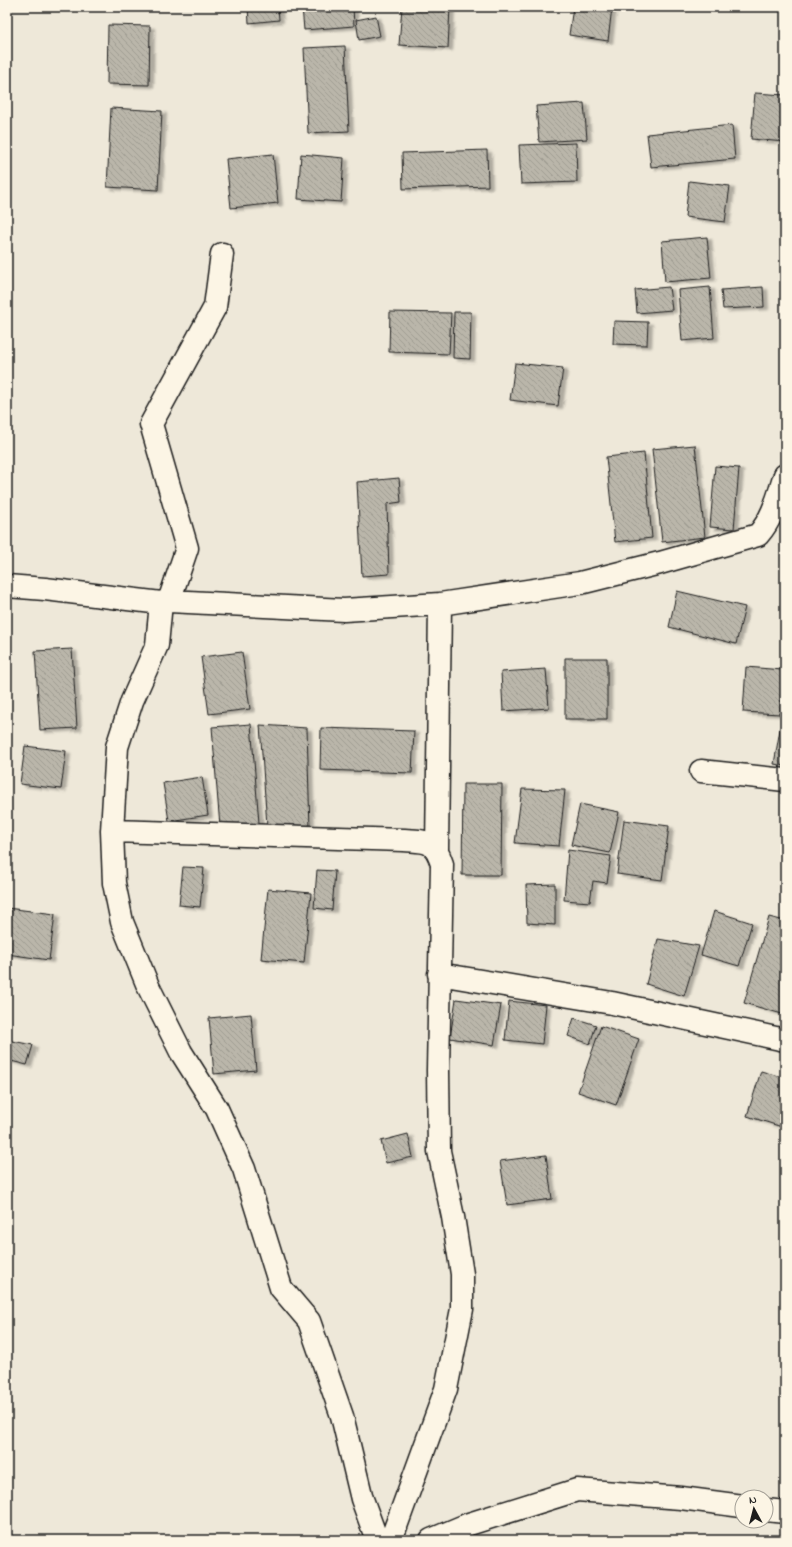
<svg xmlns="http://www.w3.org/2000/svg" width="792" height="1547" font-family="'Indie Flower',sans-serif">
<defs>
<pattern id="building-back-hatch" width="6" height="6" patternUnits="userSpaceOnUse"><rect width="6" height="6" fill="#bab6aa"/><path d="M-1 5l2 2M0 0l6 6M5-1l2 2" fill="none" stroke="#9f9c92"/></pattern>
<filter id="shadow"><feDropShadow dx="4.5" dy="2.5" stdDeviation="1" flood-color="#0004"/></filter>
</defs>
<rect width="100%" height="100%" fill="#eee8d9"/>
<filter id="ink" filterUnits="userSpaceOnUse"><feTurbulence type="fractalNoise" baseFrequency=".025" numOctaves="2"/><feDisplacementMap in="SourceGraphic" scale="8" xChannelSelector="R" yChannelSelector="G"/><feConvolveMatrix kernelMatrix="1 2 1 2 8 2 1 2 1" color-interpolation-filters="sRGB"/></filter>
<g filter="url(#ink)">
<path fill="url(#building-back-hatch)" stroke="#1c1c1c" filter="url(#shadow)" d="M 248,7 L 278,7 L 279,20 L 249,23 Z
M 302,7 L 353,7 L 354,26 L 304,30 Z
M 402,7 L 450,7 L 448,48 L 399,45 Z
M 573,7 L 612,7 L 608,41 L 569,35 Z
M 376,16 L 380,36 L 359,40 L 356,20 Z
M 108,25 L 150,26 L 149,85 L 107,84 Z
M 345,46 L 349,131 L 308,133 L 304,48 Z
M 755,93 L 785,95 L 785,142 L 751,139 Z
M 584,103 L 587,139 L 539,142 L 536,106 Z
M 111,108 L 162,111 L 158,190 L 107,187 Z
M 732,125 L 735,159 L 651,167 L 647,134 Z
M 576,143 L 577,182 L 521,184 L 519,145 Z
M 487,150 L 488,186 L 403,189 L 402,153 Z
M 273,154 L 278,203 L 231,208 L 226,159 Z
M 301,154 L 344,158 L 341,202 L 298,199 Z
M 689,181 L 730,186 L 725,222 L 685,217 Z
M 707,237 L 711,278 L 665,282 L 662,241 Z
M 669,287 L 672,310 L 637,313 L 635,290 Z
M 710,287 L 714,338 L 682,341 L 678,290 Z
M 763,287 L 764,307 L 723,309 L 721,290 Z
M 390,312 L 451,313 L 449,354 L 389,352 Z
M 454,312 L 471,312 L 470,359 L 453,358 Z
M 614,321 L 648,322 L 647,345 L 613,344 Z
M 515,363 L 563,368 L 558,406 L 510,400 Z
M 695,445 L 705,537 L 662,542 L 652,449 Z
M 644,453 L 652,538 L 615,542 L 606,457 Z
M 715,466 L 739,468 L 734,529 L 710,527 Z
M 399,478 L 401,502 L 387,504 L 389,574 L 362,576 L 357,482 Z
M 677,591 L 745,607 L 736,644 L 669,627 Z
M 72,649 L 77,728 L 40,730 L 35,651 Z
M 242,652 L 250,709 L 209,714 L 201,657 Z
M 565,658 L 607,658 L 607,719 L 565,719 Z
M 746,667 L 783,670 L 780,714 L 743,712 Z
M 546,669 L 549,708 L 503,711 L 501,672 Z
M 783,712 L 785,712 L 785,766 L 774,764 Z
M 251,724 L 259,823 L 220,827 L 212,727 Z
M 260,725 L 307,728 L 310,829 L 267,826 Z
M 321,728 L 414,731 L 412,773 L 320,770 Z
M 25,746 L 66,751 L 61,789 L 20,784 Z
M 202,777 L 208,815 L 169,821 L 163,783 Z
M 463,784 L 502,784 L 501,875 L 462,875 Z
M 522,789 L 565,790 L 559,846 L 515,843 Z
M 580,804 L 619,812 L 610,853 L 571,845 Z
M 624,820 L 669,826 L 662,880 L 617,874 Z
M 568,850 L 611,856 L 607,883 L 593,881 L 590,902 L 564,900 Z
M 183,867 L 204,868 L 200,907 L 179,905 Z
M 317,870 L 335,871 L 332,910 L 314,908 Z
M 555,884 L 555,925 L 527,923 L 526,885 Z
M 268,889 L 311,893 L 304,963 L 261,959 Z
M 7,908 L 55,914 L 49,960 L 7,954 Z
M 714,911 L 752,923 L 739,966 L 701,955 Z
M 769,917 L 785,921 L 785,1003 L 782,1014 L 744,1003 Z
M 658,939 L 699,946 L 684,996 L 646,984 Z
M 456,999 L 501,1005 L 494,1045 L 450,1038 Z
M 509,1001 L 546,1005 L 542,1044 L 505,1040 Z
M 251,1014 L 256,1070 L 214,1074 L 209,1018 Z
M 574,1018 L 596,1025 L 590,1044 L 568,1036 Z
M 601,1026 L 639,1039 L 616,1105 L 578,1092 Z
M 7,1040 L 33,1045 L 27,1065 L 7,1060 Z
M 761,1071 L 785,1078 L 785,1117 L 782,1127 L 747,1116 Z
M 408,1134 L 413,1157 L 386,1163 L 381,1141 Z
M 546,1155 L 552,1199 L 507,1205 L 500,1161 Z"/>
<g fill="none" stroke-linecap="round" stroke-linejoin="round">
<g stroke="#1c1c1c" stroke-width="25">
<path id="street" d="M 7,586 L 45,589 L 161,603 L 169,601 L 344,610 L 440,604 L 580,583 L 660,563 L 758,535 C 773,518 778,497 785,475
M 169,601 L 187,548 L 151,424 L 215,307 L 222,254
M 161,603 L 157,645 L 132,701 L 117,747 L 112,831 L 114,883 L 122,922 L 148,986 L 181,1052 L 217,1109 L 244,1169 L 281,1288 L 309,1321 L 342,1416 L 362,1499 L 377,1540
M 701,771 L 785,780
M 112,831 L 404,840 C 427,842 434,839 442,864 L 438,1070 L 439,1151 L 453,1217 L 462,1274 L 462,1309 L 446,1389 L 391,1540
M 437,850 L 440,604
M 439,974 L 612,1003 L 785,1040
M 766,1510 L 785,1512
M 431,1540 L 469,1524 L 577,1490 L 681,1498 L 742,1506"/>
</g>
<use href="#street" stroke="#fcf5e5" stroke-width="22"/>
</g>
</g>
<rect width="792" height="1547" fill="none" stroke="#fcf5e5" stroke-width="24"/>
<rect x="12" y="12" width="768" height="1523" fill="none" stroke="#1c1c1c" stroke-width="1.5" filter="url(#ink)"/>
<g transform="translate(754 1509) rotate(353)"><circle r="19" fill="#fcf5e5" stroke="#a29e95"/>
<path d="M0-3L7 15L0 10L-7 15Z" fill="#1c1c1c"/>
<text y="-6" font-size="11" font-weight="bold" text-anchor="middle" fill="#1c1c1c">N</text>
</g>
</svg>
